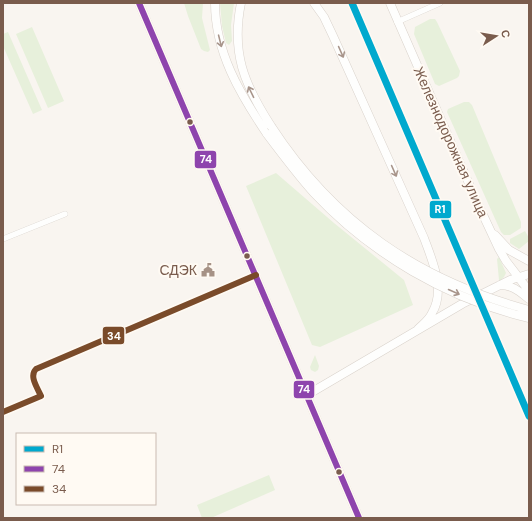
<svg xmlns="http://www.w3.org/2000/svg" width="532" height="521" font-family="'DM Sans',sans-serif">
<rect width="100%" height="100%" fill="#f9f5f0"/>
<path fill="#e7f0db" d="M 184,3 L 203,3 L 202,18 L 210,50 L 208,52 L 204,51 L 201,49 L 188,16 Z
M 220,3 L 234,3 L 231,25 L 232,41 L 229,45 L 226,43 L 222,26 Z
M 430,19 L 435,19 L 437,22 L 460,71 L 459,76 L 457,78 L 439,86 L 435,84 L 414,34 L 415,27 Z
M 32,27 L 64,101 L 48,108 L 16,34 Z
M 8,32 L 42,110 L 33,114 L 3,46 L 3,34 Z
M 464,102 L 469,102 L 472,105 L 521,222 L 521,228 L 510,235 L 504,235 L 501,232 L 447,112 L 448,109 Z
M 276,173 L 334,223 L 404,280 L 413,305 L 320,347 L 312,345 L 246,186 Z
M 525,231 L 529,238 L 529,241 L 519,249 L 510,243 L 510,239 Z
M 499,257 L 506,273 L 504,277 L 500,281 L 499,280 L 497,259 Z
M 315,355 L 319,366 L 318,370 L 315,372 L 311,370 L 310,367 Z
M 269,475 L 275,490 L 211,518 L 202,518 L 197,505 Z"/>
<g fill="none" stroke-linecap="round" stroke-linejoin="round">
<g stroke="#d7d1cb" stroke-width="6">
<path id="street" d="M 397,22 L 440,3
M 3,239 L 65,214
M 3,412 L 41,396 C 37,387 29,376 36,369 L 256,275"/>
</g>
<g stroke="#d9d2cb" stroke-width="9">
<path id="secondary" d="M 139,3 L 359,518
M 215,3 C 215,52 240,94 267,134
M 241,3 C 231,53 244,84 271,126
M 314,3 L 324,17 L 333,36 L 424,238 C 432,260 446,290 432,313 C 429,320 423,324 418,329
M 390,3 L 477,202 L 499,249 L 506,261 L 529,291
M 495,235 L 509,250 L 529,261
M 500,285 C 513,285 520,292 529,299
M 307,395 L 462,304 L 510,280 L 529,274"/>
</g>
<use href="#street" stroke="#fefefd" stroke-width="5.5"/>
<use href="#secondary" stroke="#fefefd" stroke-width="8"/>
<g stroke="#d9d2cb" stroke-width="9" stroke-linecap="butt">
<path id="secondary-bridge" d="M 271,126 C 334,223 418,280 529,310
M 267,134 C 282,154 297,174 314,193 C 371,254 448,299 529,318"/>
</g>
<use href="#secondary-bridge" stroke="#fefefd" stroke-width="8"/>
<g stroke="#fffaf3" stroke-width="9">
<path id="bus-1" d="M 139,3 L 359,518"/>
</g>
<g stroke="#fffaf3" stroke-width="9">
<path id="bus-2" d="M 3,412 L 41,396 C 37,387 29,376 36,369 L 256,275"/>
</g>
<use href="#bus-1" stroke="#8e44ad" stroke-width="6"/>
<use href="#bus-2" stroke="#7a4b2a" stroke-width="6"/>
<g stroke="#fffaf3" stroke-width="10">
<path id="rail-1" d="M 352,3 L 529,416"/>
</g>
<use href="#rail-1" stroke="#00a9ce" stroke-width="7"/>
</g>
<defs><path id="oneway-shaft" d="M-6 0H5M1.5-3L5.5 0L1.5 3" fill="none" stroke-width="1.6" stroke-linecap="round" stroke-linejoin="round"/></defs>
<g stroke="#a8958b">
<use href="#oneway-shaft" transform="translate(220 41) rotate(76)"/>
<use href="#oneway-shaft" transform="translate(341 52) rotate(66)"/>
<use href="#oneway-shaft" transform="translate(251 92) rotate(-116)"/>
<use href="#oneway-shaft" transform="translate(394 171) rotate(66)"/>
<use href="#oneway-shaft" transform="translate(454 292) rotate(24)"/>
</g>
<defs>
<g id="civic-bare" transform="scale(1.08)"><path d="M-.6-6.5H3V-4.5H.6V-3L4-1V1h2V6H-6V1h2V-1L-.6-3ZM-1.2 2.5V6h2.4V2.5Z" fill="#a69286" stroke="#fffaf3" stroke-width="2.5" paint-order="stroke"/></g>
</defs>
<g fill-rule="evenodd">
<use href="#civic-bare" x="208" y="270"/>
</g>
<g fill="#7a5c4d" stroke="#fffaf3" stroke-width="1.5">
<circle cx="190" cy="122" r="3.5"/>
<circle cx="247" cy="256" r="3.5"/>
<circle cx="339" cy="472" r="3.5"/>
</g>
<g text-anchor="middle" stroke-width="4" stroke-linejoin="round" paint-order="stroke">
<g font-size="14" fill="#7a5c4d" stroke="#fffaf3">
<text transform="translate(451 142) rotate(66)" y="5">Железнодорожная улица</text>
</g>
<g font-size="14" fill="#7a5c4d" stroke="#fffaf3" text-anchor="end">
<text x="197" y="275">СДЭК</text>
</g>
</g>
<g stroke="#fffaf3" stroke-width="1.5">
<rect x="194" y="150" width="23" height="19" rx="4" fill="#8e44ad"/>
<rect x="429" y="200" width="23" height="19" rx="4" fill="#00a9ce"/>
<rect x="102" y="326" width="23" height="19" rx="4" fill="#7a4b2a"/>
<rect x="293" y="380" width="22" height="19" rx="4" fill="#8e44ad"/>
</g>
<g font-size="11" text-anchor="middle" font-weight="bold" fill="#fff">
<text x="206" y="163">74</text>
<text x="440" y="213">R1</text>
<text x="114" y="340">34</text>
<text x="304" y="393">74</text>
</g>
<rect width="532" height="521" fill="none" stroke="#7a5c4d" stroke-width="8"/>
<rect x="16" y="433" width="140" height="72" fill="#fffaf3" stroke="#cabbb1"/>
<rect x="24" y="446" width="20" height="6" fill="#00a9ce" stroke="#cabbb1"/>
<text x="52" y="453" font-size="12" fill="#7a5c4d">R1</text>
<rect x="24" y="466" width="20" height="6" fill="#8e44ad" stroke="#cabbb1"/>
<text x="52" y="473" font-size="12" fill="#7a5c4d">74</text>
<rect x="24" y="486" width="20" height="6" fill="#7a4b2a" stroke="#cabbb1"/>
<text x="52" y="493" font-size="12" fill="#7a5c4d">34</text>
<g transform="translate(496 36) rotate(78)" stroke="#fffaf3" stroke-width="3" paint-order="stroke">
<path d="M0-3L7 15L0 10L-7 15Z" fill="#7a5c4d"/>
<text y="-6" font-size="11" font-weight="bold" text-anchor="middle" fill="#7a5c4d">С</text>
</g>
</svg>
